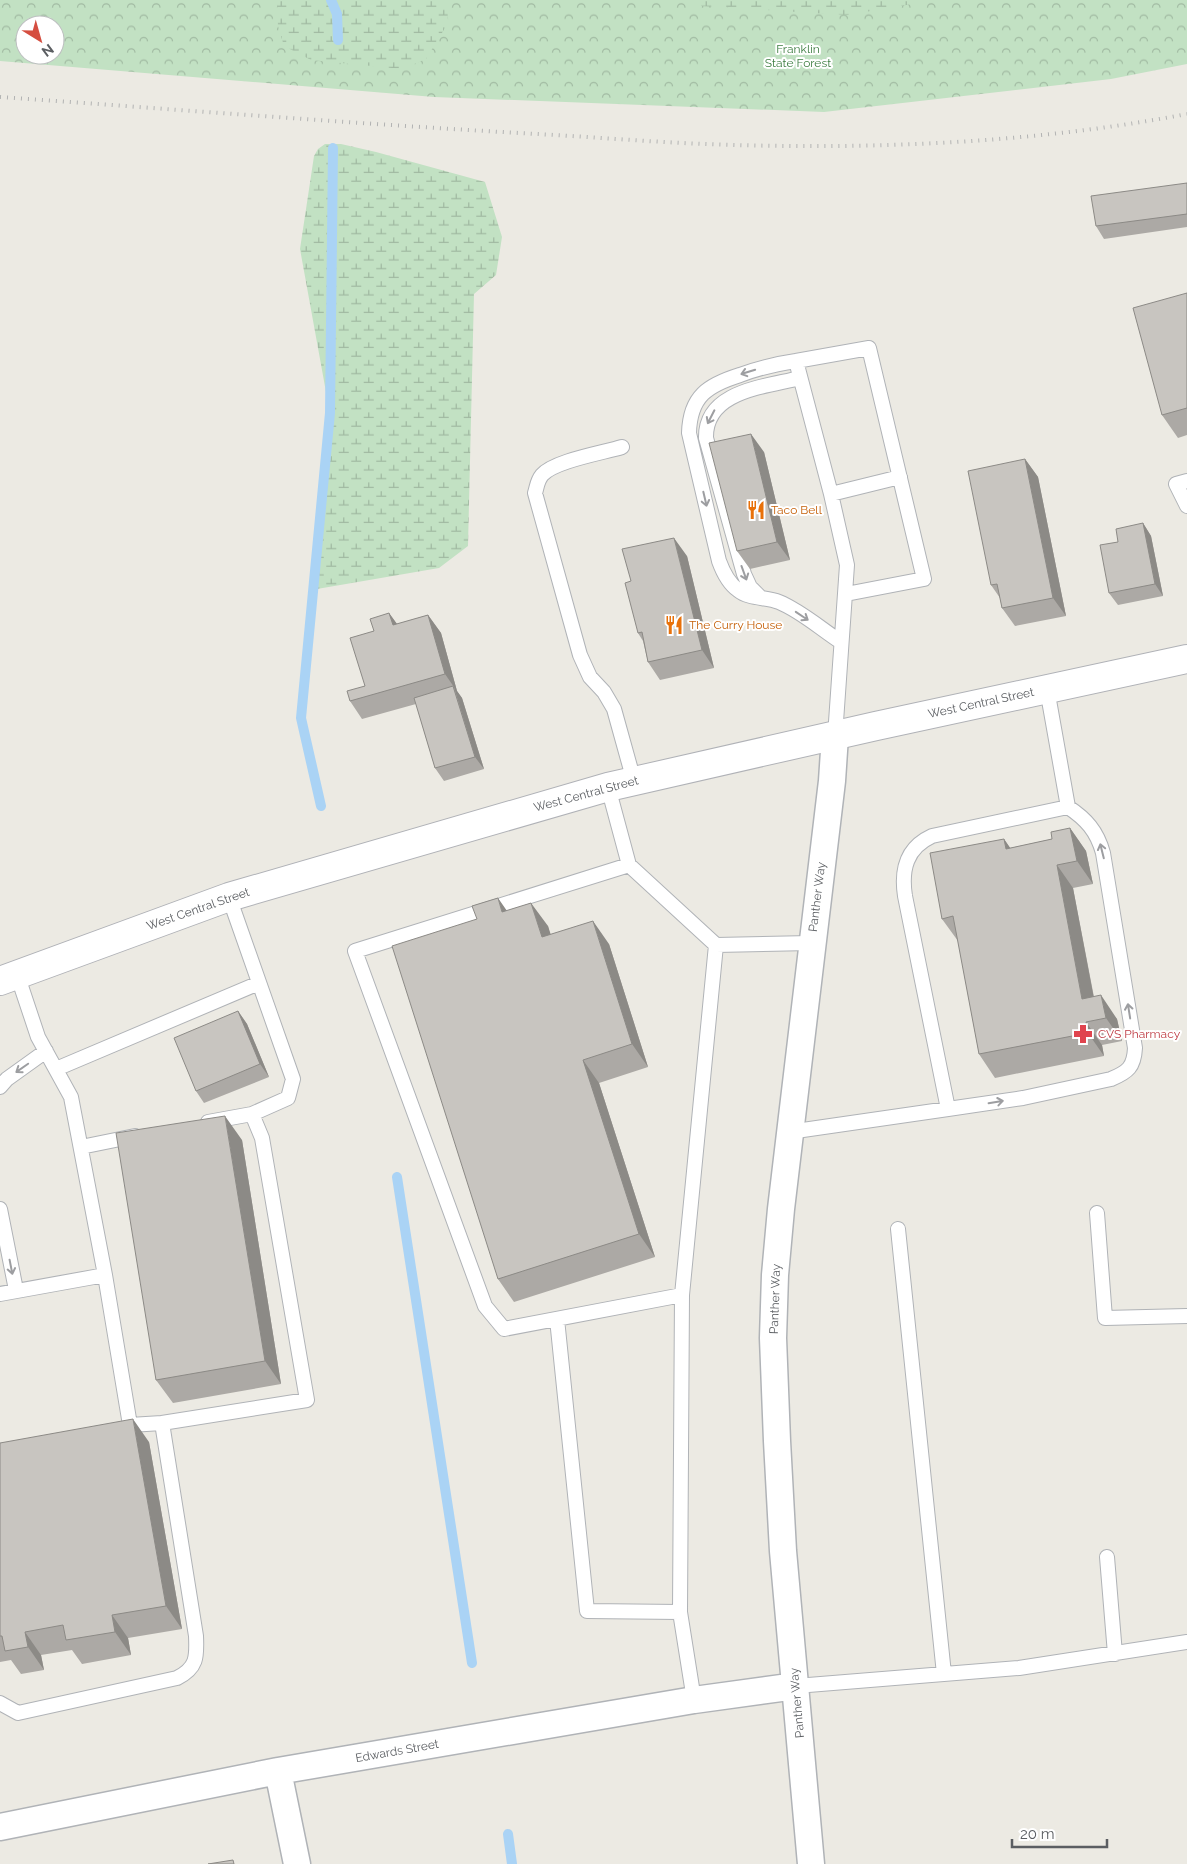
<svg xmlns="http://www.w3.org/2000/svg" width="1187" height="1864" font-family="Raleway,sans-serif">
<defs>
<pattern id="forest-crowns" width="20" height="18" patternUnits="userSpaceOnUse" patternTransform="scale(1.25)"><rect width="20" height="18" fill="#c2e1c3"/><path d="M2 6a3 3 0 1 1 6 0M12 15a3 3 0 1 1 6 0" fill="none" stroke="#a1baa2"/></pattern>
<pattern id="wetland-marsh" width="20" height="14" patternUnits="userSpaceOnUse" patternTransform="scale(1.25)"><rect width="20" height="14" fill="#c2e1c3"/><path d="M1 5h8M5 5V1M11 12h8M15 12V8" fill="none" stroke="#a1baa2"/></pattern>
</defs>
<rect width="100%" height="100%" fill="#eceae3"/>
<path fill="url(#forest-crowns)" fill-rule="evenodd" d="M 0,0 L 1187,0 L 1187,64 L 1111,79 L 824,112 L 434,97 L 0,61 ZM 25,25 L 55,25 L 55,55 L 25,55 Z"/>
<path fill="url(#wetland-marsh)" d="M 277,0 L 447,0 L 448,23 L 426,59 L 402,69 L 311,60 L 284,46 L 278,26 Z
M 679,0 L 936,0 L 847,15 L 700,6 Z
M 325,144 L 341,144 L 376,152 L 485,182 L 502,237 L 496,275 L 474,294 L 468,546 L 439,568 L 317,589 L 322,488 L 332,425 L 300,249 L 314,156 L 318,149 Z"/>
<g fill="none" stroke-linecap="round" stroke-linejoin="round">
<path stroke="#aad3f5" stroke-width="10" d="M 331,0 L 337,14 L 338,40
M 321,806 L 301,718 L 330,413 L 333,148
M 397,1177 L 472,1663
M 508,1834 L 512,1864"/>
<g stroke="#b0b3b7" stroke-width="16">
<path id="lane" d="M 796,361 C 776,364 758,368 740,375 C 708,385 690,396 689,433 L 719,561 C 723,572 728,583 738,590 C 749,599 766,597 779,602 C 801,611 821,629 841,642
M 622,447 C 602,453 554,461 542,475 C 537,481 537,487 535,493 L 580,655 L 590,677 L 604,692 L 614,709 L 634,781
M 1187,481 L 1176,484 L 1187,506
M 831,494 L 900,477
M 760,597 L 750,587 L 744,574 L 706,438 C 705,391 764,387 800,378
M 835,736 L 847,565 L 831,494 L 796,361 L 869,348 L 924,579 L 846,594
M 608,787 L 629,865
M 716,945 L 629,865 L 355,951 L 485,1306 L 504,1329 L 682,1295 L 716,945 L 811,943
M 56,1069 L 259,983
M 0,1087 L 7,1079 L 46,1051
M 948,1109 L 1023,1098 L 1111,1079 C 1128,1072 1134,1067 1135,1048 L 1103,853 C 1097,831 1086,819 1068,807
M 208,1122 L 252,1114 L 288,1098 L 293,1079 L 229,897
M 789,1132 L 948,1109 L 905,896 C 901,870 906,848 932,836 L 1068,807 L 1047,689
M 81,1147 L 135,1136
M 0,1209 L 16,1290
M 1097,1213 L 1105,1318 L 1187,1316
M 898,1229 L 944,1674
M 105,1275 L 130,1425 L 162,1423
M 0,1294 L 105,1275 L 71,1097 L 38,1037 L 17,974
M 557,1319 L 587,1611 L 680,1612 L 682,1295
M 1107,1557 L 1115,1654
M 680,1612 L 694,1700
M 796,1686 L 1019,1668 L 1187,1642
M 0,1703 L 18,1713 L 177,1678 C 197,1668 197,1657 196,1636 L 162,1423 L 307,1400 L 262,1138 L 252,1114"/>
</g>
<g stroke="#b0b3b7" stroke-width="29">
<path id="street" d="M 278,1771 L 297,1864
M 0,1827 L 278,1771 L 694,1700 L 796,1686
M 811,1864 L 783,1551 L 777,1441 L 773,1338 L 775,1275 L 781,1209 L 832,781 L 835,736"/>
</g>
<g stroke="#b0b2b7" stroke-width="30">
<path id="secondary" d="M 0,981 L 229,897 L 608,787 L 876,726 L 1187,659"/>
</g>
<use href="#lane" stroke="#fff" stroke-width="14"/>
<use href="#street" stroke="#fff" stroke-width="26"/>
<use href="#secondary" stroke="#fff" stroke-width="28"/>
<path stroke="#b1b2b2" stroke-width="4" stroke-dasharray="1 6" stroke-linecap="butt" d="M 0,97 C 185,110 370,125 555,135 C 605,138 655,142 704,144 C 865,150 1029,144 1187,114"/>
</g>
<path fill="#aca9a5" d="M 1187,183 L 1187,227 L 1104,239 L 1096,226 Z
M 1187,293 L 1187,435 L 1178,438 L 1162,415 Z
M 764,452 L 790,560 L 750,569 L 737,551 Z
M 1025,459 L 1038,477 L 1066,616 L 1015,626 L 1002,608 L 1000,598 L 991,585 Z
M 1143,523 L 1151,536 L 1163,596 L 1118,605 L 1109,593 L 1118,542 Z
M 687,556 L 714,668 L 660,680 L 648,662 L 643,641 L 638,633 Z
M 389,613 L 397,624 L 428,615 L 441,633 L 457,691 L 462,698 L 484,769 L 444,781 L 435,768 L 416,704 L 362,719 L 350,701 L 365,686 L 374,631 Z
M 1070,828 L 1086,851 L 1093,884 L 1073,888 L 1094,997 L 1117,1019 L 1122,1041 L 1102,1045 L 1104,1056 L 995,1078 L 979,1054 L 958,941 L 942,919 L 1004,839 L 1010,848 L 1052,839 Z
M 506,911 L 548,926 L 550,935 L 609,944 L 648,1067 L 599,1083 L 655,1257 L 514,1302 L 498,1279 Z
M 238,1011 L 247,1024 L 269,1077 L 204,1103 L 196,1091 Z
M 242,1140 L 281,1384 L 173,1403 L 156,1380 Z
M 149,1442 L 182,1629 L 128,1638 L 131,1655 L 82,1664 L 72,1650 L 41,1655 L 44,1670 L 21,1674 L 11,1660 L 0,1662 L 0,1443 Z"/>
<path fill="#8c8a86" d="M 751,434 L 764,452 L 790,560 L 777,542 Z
M 1025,459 L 1038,477 L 1066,616 L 1053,598 Z
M 1143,523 L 1151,536 L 1163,596 L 1155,584 Z
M 674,538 L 687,556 L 714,668 L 702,650 Z
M 389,613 L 402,631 L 393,625 Z
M 428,615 L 441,633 L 457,691 L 462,698 L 484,769 L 475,757 L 454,687 L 445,674 Z
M 1070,828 L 1086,851 L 1093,884 L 1077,861 Z
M 1004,839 L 1020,862 L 1006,849 Z
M 1057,865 L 1073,888 L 1098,1020 L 1082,999 Z
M 498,898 L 514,921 L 502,912 Z
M 531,903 L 548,926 L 559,960 L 542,937 Z
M 593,921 L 609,944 L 648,1067 L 632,1044 Z
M 1101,995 L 1117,1019 L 1122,1041 L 1106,1018 Z
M 238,1011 L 247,1024 L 269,1077 L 260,1064 Z
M 1086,1022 L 1102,1045 L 1104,1056 L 1088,1033 Z
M 583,1060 L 599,1083 L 655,1257 L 639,1234 Z
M 225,1116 L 242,1140 L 281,1384 L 265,1361 Z
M 133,1419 L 149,1442 L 182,1629 L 166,1606 Z
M 112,1615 L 128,1638 L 131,1655 L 115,1632 Z
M 25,1632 L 41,1655 L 44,1670 L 28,1647 Z"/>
<path fill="#c8c5c0" stroke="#8c8a86" d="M 1187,183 L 1187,214 L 1096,226 L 1091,196 Z
M 1187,293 L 1187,408 L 1162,415 L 1133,308 Z
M 751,434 L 777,542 L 737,551 L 709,443 Z
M 1025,459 L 1053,598 L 1002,608 L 997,584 L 991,585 L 968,471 Z
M 1143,523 L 1155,584 L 1109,593 L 1100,545 L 1118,542 L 1116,529 Z
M 674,538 L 702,650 L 648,662 L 642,632 L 638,633 L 625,583 L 631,581 L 622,549 Z
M 389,613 L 393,625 L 428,615 L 445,674 L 350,701 L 347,691 L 365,686 L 350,638 L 374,631 L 370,619 Z
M 453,686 L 475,757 L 435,768 L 414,698 Z
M 1070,828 L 1077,861 L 1057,865 L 1082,999 L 1101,995 L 1106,1018 L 1086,1022 L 1088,1033 L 979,1054 L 953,916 L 942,919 L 930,853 L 1004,839 L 1006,849 L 1052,839 L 1051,832 Z
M 498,898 L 502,912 L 531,903 L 542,937 L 593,921 L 632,1044 L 583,1060 L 639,1234 L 498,1279 L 392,946 L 477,919 L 472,906 Z
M 238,1011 L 260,1064 L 196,1091 L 174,1038 Z
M 225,1116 L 265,1361 L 156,1380 L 116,1133 Z
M 133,1419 L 166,1606 L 112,1615 L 115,1632 L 66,1640 L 63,1625 L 25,1632 L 28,1647 L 5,1651 L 2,1636 L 0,1636 L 0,1443 Z
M 233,1860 L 234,1864 L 208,1864 Z"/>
<defs><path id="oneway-shaft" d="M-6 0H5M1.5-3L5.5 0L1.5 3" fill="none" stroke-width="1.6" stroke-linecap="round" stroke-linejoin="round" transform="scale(1.25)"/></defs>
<g stroke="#9d9ea1">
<use href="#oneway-shaft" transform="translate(748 372) rotate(163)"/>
<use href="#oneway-shaft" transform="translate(711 417) rotate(117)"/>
<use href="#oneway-shaft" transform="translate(705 499) rotate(77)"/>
<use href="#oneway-shaft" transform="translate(744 573) rotate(70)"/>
<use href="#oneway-shaft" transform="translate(802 616) rotate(34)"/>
<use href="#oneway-shaft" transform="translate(1102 851) rotate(-104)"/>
<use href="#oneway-shaft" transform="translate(1129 1011) rotate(-99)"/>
<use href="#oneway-shaft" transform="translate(22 1068) rotate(145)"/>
<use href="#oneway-shaft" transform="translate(996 1102) rotate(-9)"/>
<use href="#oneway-shaft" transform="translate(11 1267) rotate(79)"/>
</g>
<defs>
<g id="restaurant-bare" transform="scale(1.5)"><path d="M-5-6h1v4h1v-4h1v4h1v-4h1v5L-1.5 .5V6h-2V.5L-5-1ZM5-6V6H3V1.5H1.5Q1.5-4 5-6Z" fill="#e8710a" stroke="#fff" stroke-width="2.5" paint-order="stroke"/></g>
<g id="pharmacy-bare" transform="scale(1.5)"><path d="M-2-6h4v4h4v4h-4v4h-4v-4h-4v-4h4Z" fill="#e0444e" stroke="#fff" stroke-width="2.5" paint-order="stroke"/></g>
</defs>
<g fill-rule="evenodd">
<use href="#restaurant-bare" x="756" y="510"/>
<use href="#restaurant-bare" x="674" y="625"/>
<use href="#pharmacy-bare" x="1083" y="1034"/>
</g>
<g text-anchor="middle" stroke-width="4" stroke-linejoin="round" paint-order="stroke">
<g font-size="12" fill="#3e7e42" stroke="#fff">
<text x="798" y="53">Franklin<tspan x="798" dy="14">State Forest</tspan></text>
</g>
<g font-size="12" fill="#c56008" stroke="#fff" text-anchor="start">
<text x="771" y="514">Taco Bell</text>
<text x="689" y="629">The Curry House</text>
</g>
<g font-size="12" fill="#5b5e62" stroke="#fff">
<text transform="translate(981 703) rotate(-12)" y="4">West Central Street</text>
<text transform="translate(586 794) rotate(-15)" y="4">West Central Street</text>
<text transform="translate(817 897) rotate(-83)" y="4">Panther Way</text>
<text transform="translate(198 909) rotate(-19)" y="4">West Central Street</text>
<text transform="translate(775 1299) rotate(-88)" y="4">Panther Way</text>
<text transform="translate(797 1703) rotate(-95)" y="4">Panther Way</text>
<text transform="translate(397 1751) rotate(-10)" y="4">Edwards Street</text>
</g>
<g font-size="12" fill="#be3a42" stroke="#fff" text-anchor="start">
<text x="1098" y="1038">CVS Pharmacy</text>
</g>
</g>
<g transform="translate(40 40) rotate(143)"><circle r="24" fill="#ffffff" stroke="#bdbfc0"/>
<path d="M0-4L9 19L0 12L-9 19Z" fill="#d54e40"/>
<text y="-8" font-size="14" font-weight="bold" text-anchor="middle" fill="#5b5e62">N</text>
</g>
<path d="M1012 1839v8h95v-8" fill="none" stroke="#5b5e62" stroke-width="2.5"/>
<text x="1020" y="1839" font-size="15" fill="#5b5e62" stroke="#ffffff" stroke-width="4" paint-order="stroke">20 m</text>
</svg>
